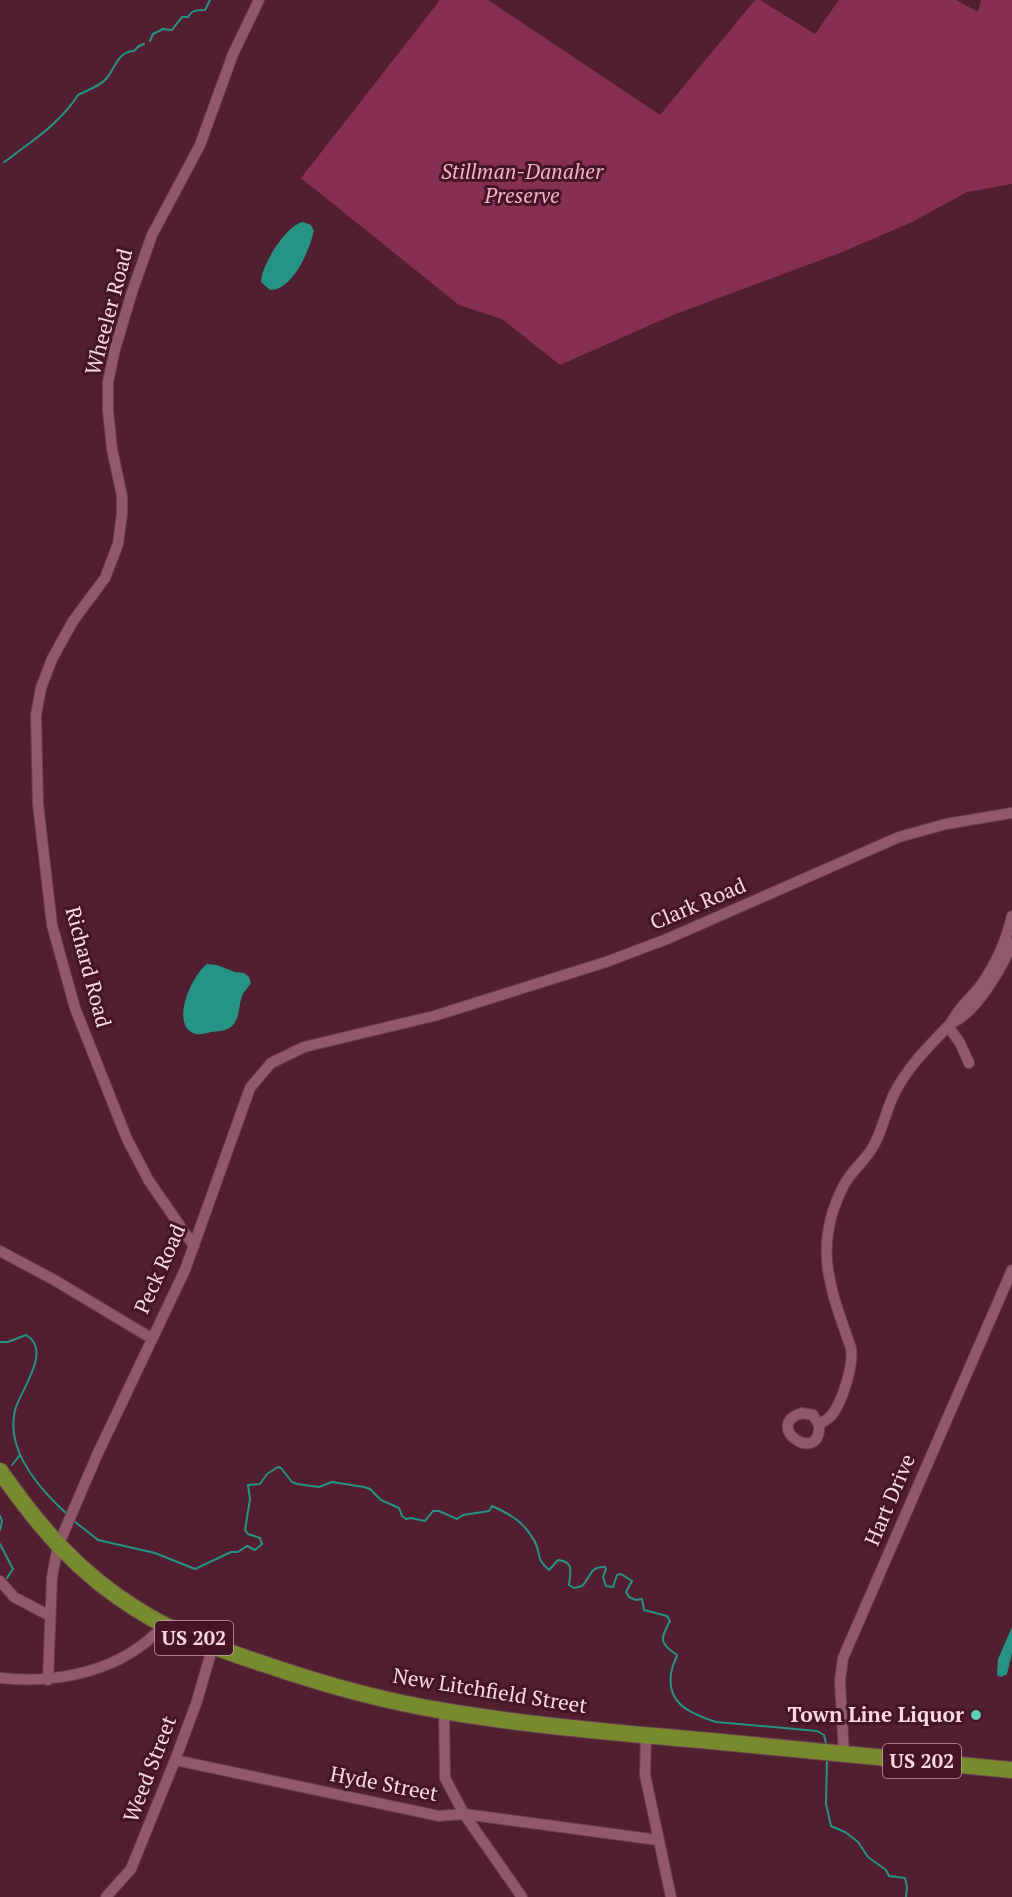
<svg xmlns="http://www.w3.org/2000/svg" width="1012" height="1897" font-family="'PT Serif',serif">
<rect width="100%" height="100%" fill="#511f30"/>
<path fill="#872f50" d="M 440,0 L 488,0 L 660,115 L 755,0 L 760,0 L 815,34 L 839,0 L 956,0 L 978,12 L 981,0 L 1012,0 L 1012,184 L 967,192 L 912,222 L 840,253 L 673,315 L 560,365 L 502,319 L 459,305 L 301,178 Z"/>
<path fill="#269484" d="M 303,222 L 311,225 L 314,231 C 309,251 293,290 270,290 L 261,282 C 261,266 286,225 303,222 Z
M 207,964 L 217,965 L 235,972 L 244,973 L 249,977 L 251,983 C 249,987 245,990 243,994 C 238,1004 241,1015 233,1025 C 228,1031 219,1031 211,1032 C 206,1033 198,1036 193,1033 C 170,1022 193,974 207,964 Z
M 1012,1627 L 1012,1653 L 1007,1674 L 1001,1677 L 997,1675 L 998,1659 Z"/>
<g fill="none" stroke-linecap="round" stroke-linejoin="round">
<path stroke="#269484" stroke-width="2" d="M 150,41 L 153,34 L 163,29 L 172,30 L 182,17 L 188,17 C 192,10 197,10 205,10 L 210,0
M 4,162 C 11,158 17,152 23,148 C 45,132 64,117 78,95 C 86,91 100,86 106,79 C 115,69 118,51 134,51 L 139,46 L 144,44
M 0,1342 L 8,1342 L 26,1335 C 53,1350 20,1391 15,1410 C 13,1418 13,1426 14,1434 C 18,1464 46,1495 68,1515
M 12,1465 L 20,1455
M 0,1516 L 2,1521 L 0,1530
M 74,1521 L 98,1540 L 155,1553 L 195,1569 L 231,1552 L 238,1552 L 247,1546 L 255,1550 L 262,1544 L 260,1538 L 248,1534 L 245,1530 L 250,1499 L 248,1485 L 260,1484 L 267,1474 L 278,1467 L 281,1468 L 292,1482 L 297,1484 L 319,1487 L 332,1482 L 364,1487 L 370,1489 L 381,1500 L 399,1508 L 402,1516 L 406,1519 L 411,1518 L 425,1521 L 433,1511 L 439,1511 L 457,1519 L 463,1515 L 489,1511 L 492,1506 C 512,1515 524,1522 535,1542 C 542,1556 534,1556 549,1570 L 558,1560 C 575,1562 570,1572 569,1585 L 574,1588 L 582,1586 C 591,1578 589,1566 605,1567 L 606,1569 L 603,1577 L 606,1586 L 613,1587 L 617,1575 L 621,1574 L 632,1581 L 626,1592 L 629,1597 L 636,1600 L 642,1599 L 644,1610 L 667,1616 L 670,1621 C 660,1640 659,1643 677,1655 C 676,1660 673,1663 672,1669 C 664,1702 688,1713 716,1722 L 817,1731 L 824,1735 L 827,1747
M 0,1544 L 13,1569 L 7,1578
M 827,1758 L 826,1804 L 831,1826 L 845,1832 L 858,1842 L 868,1857 L 886,1870 L 889,1876 L 905,1878 L 907,1887 L 906,1897"/>
<g stroke="#6b3f50" stroke-width="12">
<path id="minor" d="M 1012,916 C 1006,941 996,964 981,985 C 971,998 958,1008 951,1023 C 975,1015 1003,966 1012,943
M 948,1026 L 960,1043 L 969,1063
M 194,1246 L 149,1181 L 127,1139 L 75,1008 L 52,925 L 38,804 L 36,715 L 41,688 L 52,659 L 73,621 L 105,578 L 118,544 L 122,514 L 122,496 L 112,449 L 108,411 L 108,382 L 115,349 L 132,292 L 152,235 L 200,145 L 233,54 L 259,0
M 0,1251 L 56,1281 L 151,1338
M 819,1425 L 813,1415 L 802,1413 C 761,1426 821,1467 819,1425 C 822,1422 828,1419 831,1416 C 842,1403 854,1365 851,1348 C 830,1288 812,1246 844,1185 C 852,1170 866,1160 874,1145 C 883,1129 886,1110 894,1094 C 908,1066 930,1045 951,1023
M 0,1581 L 14,1597 L 50,1616
M 0,1678 C 59,1684 123,1671 164,1625
M 48,1680 L 52,1577 L 58,1546 L 97,1455 L 185,1270 L 250,1088 L 271,1063 L 304,1047 L 434,1016 L 606,962 L 667,939 L 899,837 L 946,824 L 1012,813
M 444,1711 L 445,1778 L 464,1814 L 522,1897
M 646,1735 L 645,1775 L 671,1897
M 844,1754 L 840,1681 L 843,1658 L 1012,1270
M 175,1760 L 439,1816 L 464,1814 L 658,1840
M 106,1897 L 131,1869 L 175,1760 L 196,1704 L 213,1646"/>
</g>
<g stroke="#6b3f50" stroke-width="18">
<path id="highway" d="M 0,1471 C 40,1528 78,1573 138,1610 C 176,1634 221,1650 264,1664 C 322,1684 383,1701 444,1711 C 532,1726 622,1733 711,1741 C 812,1750 912,1761 1012,1770"/>
</g>
<use href="#minor" stroke="#91596a" stroke-width="10"/>
<use href="#highway" stroke="#778b2e" stroke-width="16"/>
</g>
<circle fill="#5cceba" stroke="#451426" stroke-width="2" cx="976" cy="1715" r="6"/>
<g text-anchor="middle" stroke-width="6" stroke-linejoin="round" paint-order="stroke">
<g fill="#451426" stroke="#c49da9" stroke-width="1.5">
<rect x="155" y="1621" width="78" height="34" rx="4.5"/>
<rect x="883" y="1744" width="78" height="34" rx="4.5"/>
</g>
<g font-size="20" font-weight="bold" fill="#fad8e1">
<text x="194" y="1645">US 202</text>
<text x="922" y="1768">US 202</text>
</g>
<g font-size="21" font-style="italic" fill="#f3b2c4" stroke="#451426">
<text x="522" y="179">Stillman-Danaher<tspan x="522" dy="24">Preserve</tspan></text>
</g>
<g font-size="21" fill="#fad8e1" stroke="#451426">
<text transform="translate(109 312) rotate(-75)" y="7">Wheeler Road</text>
<text transform="translate(698 904) rotate(-23)" y="7">Clark Road</text>
<text transform="translate(88 967) rotate(75)" y="7">Richard Road</text>
<text transform="translate(160 1269) rotate(-66)" y="7">Peck Road</text>
<text transform="translate(890 1500) rotate(-67)" y="7">Hart Drive</text>
<text transform="translate(490 1691) rotate(9)" y="7">New Litchfield Street</text>
<text transform="translate(150 1769) rotate(-69)" y="7">Weed Street</text>
<text transform="translate(384 1784) rotate(11)" y="7">Hyde Street</text>
</g>
<g font-size="21" font-weight="bold" fill="#fad8e1" stroke="#451426" text-anchor="end">
<text x="964" y="1722">Town Line Liquor</text>
</g>
</g>
</svg>
